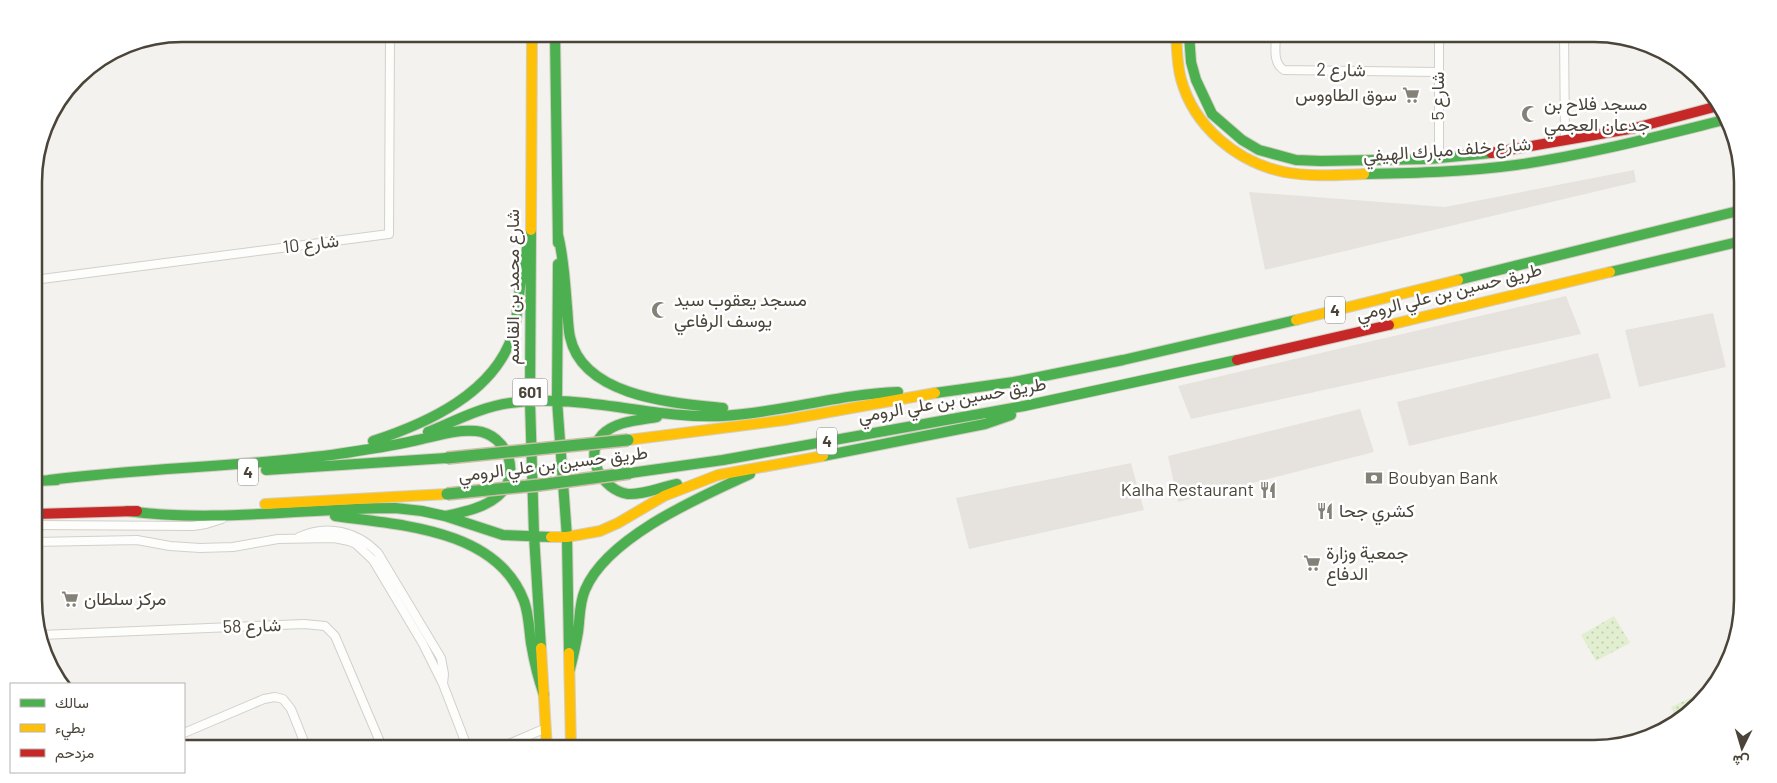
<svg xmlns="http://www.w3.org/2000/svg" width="1777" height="783" font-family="Barlow,Vazirmatn,sans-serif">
<defs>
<pattern id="grass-dots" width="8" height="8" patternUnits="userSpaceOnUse" patternTransform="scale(1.25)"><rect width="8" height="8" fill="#e1eecf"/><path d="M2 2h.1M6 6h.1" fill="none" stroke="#c3cdb2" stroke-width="1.8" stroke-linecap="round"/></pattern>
</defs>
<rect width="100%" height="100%" fill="#f4f2ee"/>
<path fill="url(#grass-dots)" d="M 1614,616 L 1630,643 L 1596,661 L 1581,635 Z
M 1707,690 L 1693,709 L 1676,718 L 1671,707 Z"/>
<path fill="#e6e3df" d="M 1634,170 L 1636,182 L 1265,270 L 1249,192 L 1445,207 Z
M 1566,296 L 1581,334 L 1191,419 L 1178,386 Z
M 1713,313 L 1726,367 L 1639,387 L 1625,330 Z
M 1598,353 L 1611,398 L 1409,446 L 1397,402 Z
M 1360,409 L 1374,452 L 1178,502 L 1168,456 Z
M 1131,463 L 1144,510 L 969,549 L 956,498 Z"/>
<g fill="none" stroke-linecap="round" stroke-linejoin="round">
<g stroke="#d2d0cb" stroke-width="10">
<path id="street" d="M 1276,34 C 1276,46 1272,63 1284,70 L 1438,72
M 1564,34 L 1565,141
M 1439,158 L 1439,34
M 34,280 L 389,234 L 390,34
M 35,525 L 193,526 L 206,524 L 222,519
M 299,537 C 327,524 357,531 378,553 L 441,658 L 444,674 L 443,684
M 35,542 L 137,540 L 170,546 L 200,548 L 233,547 L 278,539 L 334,538 L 349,541 L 356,544 L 373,560 L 423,644 L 443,684 L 468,749
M 41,635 L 304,624 L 325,626 L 335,636 L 383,749
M 184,733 L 264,699 L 275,697 L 283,699 L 291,709 L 307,749
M 497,749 L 546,728
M 536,749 L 547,745"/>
</g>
<g stroke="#d3cfc5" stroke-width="12">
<path id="fast" d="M 555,34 L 558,243
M 1189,34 L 1191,62 L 1196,80 L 1212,114 L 1242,140 L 1259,150 L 1296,160 L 1321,161 L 1429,159 L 1491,153
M 1364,174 C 1414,173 1465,172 1516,165 C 1586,155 1655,137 1724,120
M 531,230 L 530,401 L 534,535 L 541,648
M 558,235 C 564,259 565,283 567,307 C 568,317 568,328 570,337 C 583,397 674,403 723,408
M 558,264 L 557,400 L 567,537 L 569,653
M 1610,272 L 1742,241
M 1458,280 L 1742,210
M 935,393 L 1014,382 L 1123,360 L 1296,320
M 657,417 C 640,420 615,421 602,435 C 583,456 602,490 628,494 C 644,495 661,487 677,484
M 428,432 C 455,421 481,407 510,403 C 581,393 651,419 722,416 C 781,413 838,394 898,392
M 373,441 C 428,423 494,393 513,334 C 517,322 517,308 519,296 C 521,276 525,256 530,236
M 823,456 L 985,424 L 1011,415
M 266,470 L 447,458
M 630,473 L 723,460 L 1024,406 L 1237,360
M 49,480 C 143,468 237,467 331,455 C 358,451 386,447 413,441 C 434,437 455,429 476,431 C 507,434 523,474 498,496 C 484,508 464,512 446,516
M 35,481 L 57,480
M 127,511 C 216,523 306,508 395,508 L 422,511 L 445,516 L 503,535 L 551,537
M 335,516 C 400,525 497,529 524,601 C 529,615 529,629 531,643 C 534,661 538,678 544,695
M 570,669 C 573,657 576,644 578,632 C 580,618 579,604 585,590 C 607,537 700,497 750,474"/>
</g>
<g stroke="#d3cfc5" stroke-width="12">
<path id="slow" d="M 1176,34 C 1177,49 1177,65 1181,79 C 1194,127 1237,162 1284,172 C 1310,177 1337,175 1364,174
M 531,230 L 532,34
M 1296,320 L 1458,280
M 1389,325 L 1610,272
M 628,440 L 785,420 L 935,393
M 265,504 L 447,494
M 551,537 L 567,537 L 600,531 L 618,523 L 664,496 L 718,475 L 823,456
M 541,648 L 547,749
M 569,653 L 571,749"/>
</g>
<g stroke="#d3cfc5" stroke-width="12">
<path id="jam" d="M 1491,153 L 1635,128 L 1718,106
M 1237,360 L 1389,325
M 35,514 L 137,511"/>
</g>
<use href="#street" stroke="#fdfdfc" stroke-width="8"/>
<use href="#fast" stroke="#4caf50" stroke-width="10"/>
<use href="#slow" stroke="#ffc107" stroke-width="10"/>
<use href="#jam" stroke="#c62828" stroke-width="10"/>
<g stroke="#ccbfa9" stroke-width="14" stroke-linecap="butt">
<path id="fast-bridge" d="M 447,458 L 628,440
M 447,494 L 539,485 L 630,473"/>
</g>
<use href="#fast-bridge" stroke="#4caf50" stroke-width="11"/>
</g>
<defs>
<g id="supermarket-bare" transform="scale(1.35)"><path d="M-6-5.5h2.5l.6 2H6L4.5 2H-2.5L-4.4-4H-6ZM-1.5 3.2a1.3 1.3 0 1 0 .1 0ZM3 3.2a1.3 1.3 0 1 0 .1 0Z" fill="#868178" stroke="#fff" stroke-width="2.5" paint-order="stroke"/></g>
<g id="mosque-bare" transform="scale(1.35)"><path d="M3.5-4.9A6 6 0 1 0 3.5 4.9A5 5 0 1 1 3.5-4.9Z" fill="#868178" stroke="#fff" stroke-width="2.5" paint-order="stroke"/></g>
<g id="bank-bare" transform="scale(1.35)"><path d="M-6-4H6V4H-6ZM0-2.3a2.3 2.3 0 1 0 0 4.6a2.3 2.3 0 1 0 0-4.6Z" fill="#868178" stroke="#fff" stroke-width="2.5" paint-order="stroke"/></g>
<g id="restaurant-bare" transform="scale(1.35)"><path d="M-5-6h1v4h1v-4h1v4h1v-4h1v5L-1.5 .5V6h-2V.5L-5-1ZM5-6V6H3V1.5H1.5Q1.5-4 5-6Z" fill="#868178" stroke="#fff" stroke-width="2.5" paint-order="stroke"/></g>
</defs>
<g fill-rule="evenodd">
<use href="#supermarket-bare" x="1411" y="95"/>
<use href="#mosque-bare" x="1530" y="114"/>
<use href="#mosque-bare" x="660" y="310"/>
<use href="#bank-bare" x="1374" y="478"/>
<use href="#restaurant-bare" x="1268" y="490"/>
<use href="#restaurant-bare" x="1325" y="511"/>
<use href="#supermarket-bare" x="1312" y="563"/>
<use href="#supermarket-bare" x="70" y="599"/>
</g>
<g text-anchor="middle" stroke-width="5" stroke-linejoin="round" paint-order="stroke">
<g fill="#fff" stroke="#817c74" stroke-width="1">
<rect x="1325" y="296.5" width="20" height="27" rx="4"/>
<rect x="512.5" y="378.5" width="35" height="27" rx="4"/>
<rect x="817" y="427.5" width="20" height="27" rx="4"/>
<rect x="238" y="458.5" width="20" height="27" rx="4"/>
</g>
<g font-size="16" font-weight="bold" fill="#4b4439">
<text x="1335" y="316">4</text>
<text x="530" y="398">601</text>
<text x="827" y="447">4</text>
<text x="248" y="478">4</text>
</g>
<g font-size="18" fill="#4b4439" stroke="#fff">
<text transform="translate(1341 70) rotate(1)" y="6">شارع 2</text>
<text transform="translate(1438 96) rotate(-90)" y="6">شارع 5</text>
<text transform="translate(1447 150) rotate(-4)" y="6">شارع خلف مبارك الهيفي</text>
<text transform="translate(311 244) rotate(-7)" y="6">شارع 10</text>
<text transform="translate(513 287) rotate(-90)" y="6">شارع محمد بن القاسم</text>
<text transform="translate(1449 292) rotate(-14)" y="6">طريق حسين بن علي الرومي</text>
<text transform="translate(952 400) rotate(-10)" y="6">طريق حسين بن علي الرومي</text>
<text transform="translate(553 464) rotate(-7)" y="6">طريق حسين بن علي الرومي</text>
<text transform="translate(252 626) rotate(-2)" y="6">شارع 58</text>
</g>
<g font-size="18" fill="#4b4439" stroke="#fff" text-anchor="start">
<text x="1397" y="101" text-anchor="end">سوق الطاووس</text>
<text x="1544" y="110">مسجد فلاح بن<tspan x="1544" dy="21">جدعان العجمي</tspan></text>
<text x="674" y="306">مسجد يعقوب سيد<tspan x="674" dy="21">يوسف الرفاعي</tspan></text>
<text x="1388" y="484">Boubyan Bank</text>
<text x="1254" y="496" text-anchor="end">Kalha Restaurant</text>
<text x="1339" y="517">كشري جحا</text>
<text x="1326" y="559">جمعية وزارة<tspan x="1326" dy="21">الدفاع</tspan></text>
<text x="84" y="605">مركز سلطان</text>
</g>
</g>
<path d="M0 0H1777V783H0ZM182 42H1594A140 140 0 0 1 1734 182V600A140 140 0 0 1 1594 740H182A140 140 0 0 1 42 600V182A140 140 0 0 1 182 42Z" fill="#fff" fill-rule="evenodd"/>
<path fill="none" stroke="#4b4439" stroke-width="2.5" d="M182 42H1594A140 140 0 0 1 1734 182V600A140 140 0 0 1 1594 740H182A140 140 0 0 1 42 600V182A140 140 0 0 1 182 42Z"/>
<rect x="10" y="683" width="175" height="90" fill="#ffffff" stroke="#b7b4b0"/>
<rect x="20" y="699" width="25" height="8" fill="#4caf50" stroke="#b7b4b0"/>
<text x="55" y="708" font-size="15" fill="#4b4439">سالك</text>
<rect x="20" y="724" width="25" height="8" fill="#ffc107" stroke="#b7b4b0"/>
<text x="55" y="733" font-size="15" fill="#4b4439">بطيء</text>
<rect x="20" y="749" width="25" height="8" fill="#c62828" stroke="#b7b4b0"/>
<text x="55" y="758" font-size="15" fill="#4b4439">مزدحم</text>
<g transform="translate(1742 748) rotate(185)" stroke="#ffffff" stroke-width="4" paint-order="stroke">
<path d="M0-4L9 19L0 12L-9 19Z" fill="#4b4439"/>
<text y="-8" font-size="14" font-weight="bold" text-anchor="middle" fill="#4b4439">ش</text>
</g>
</svg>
